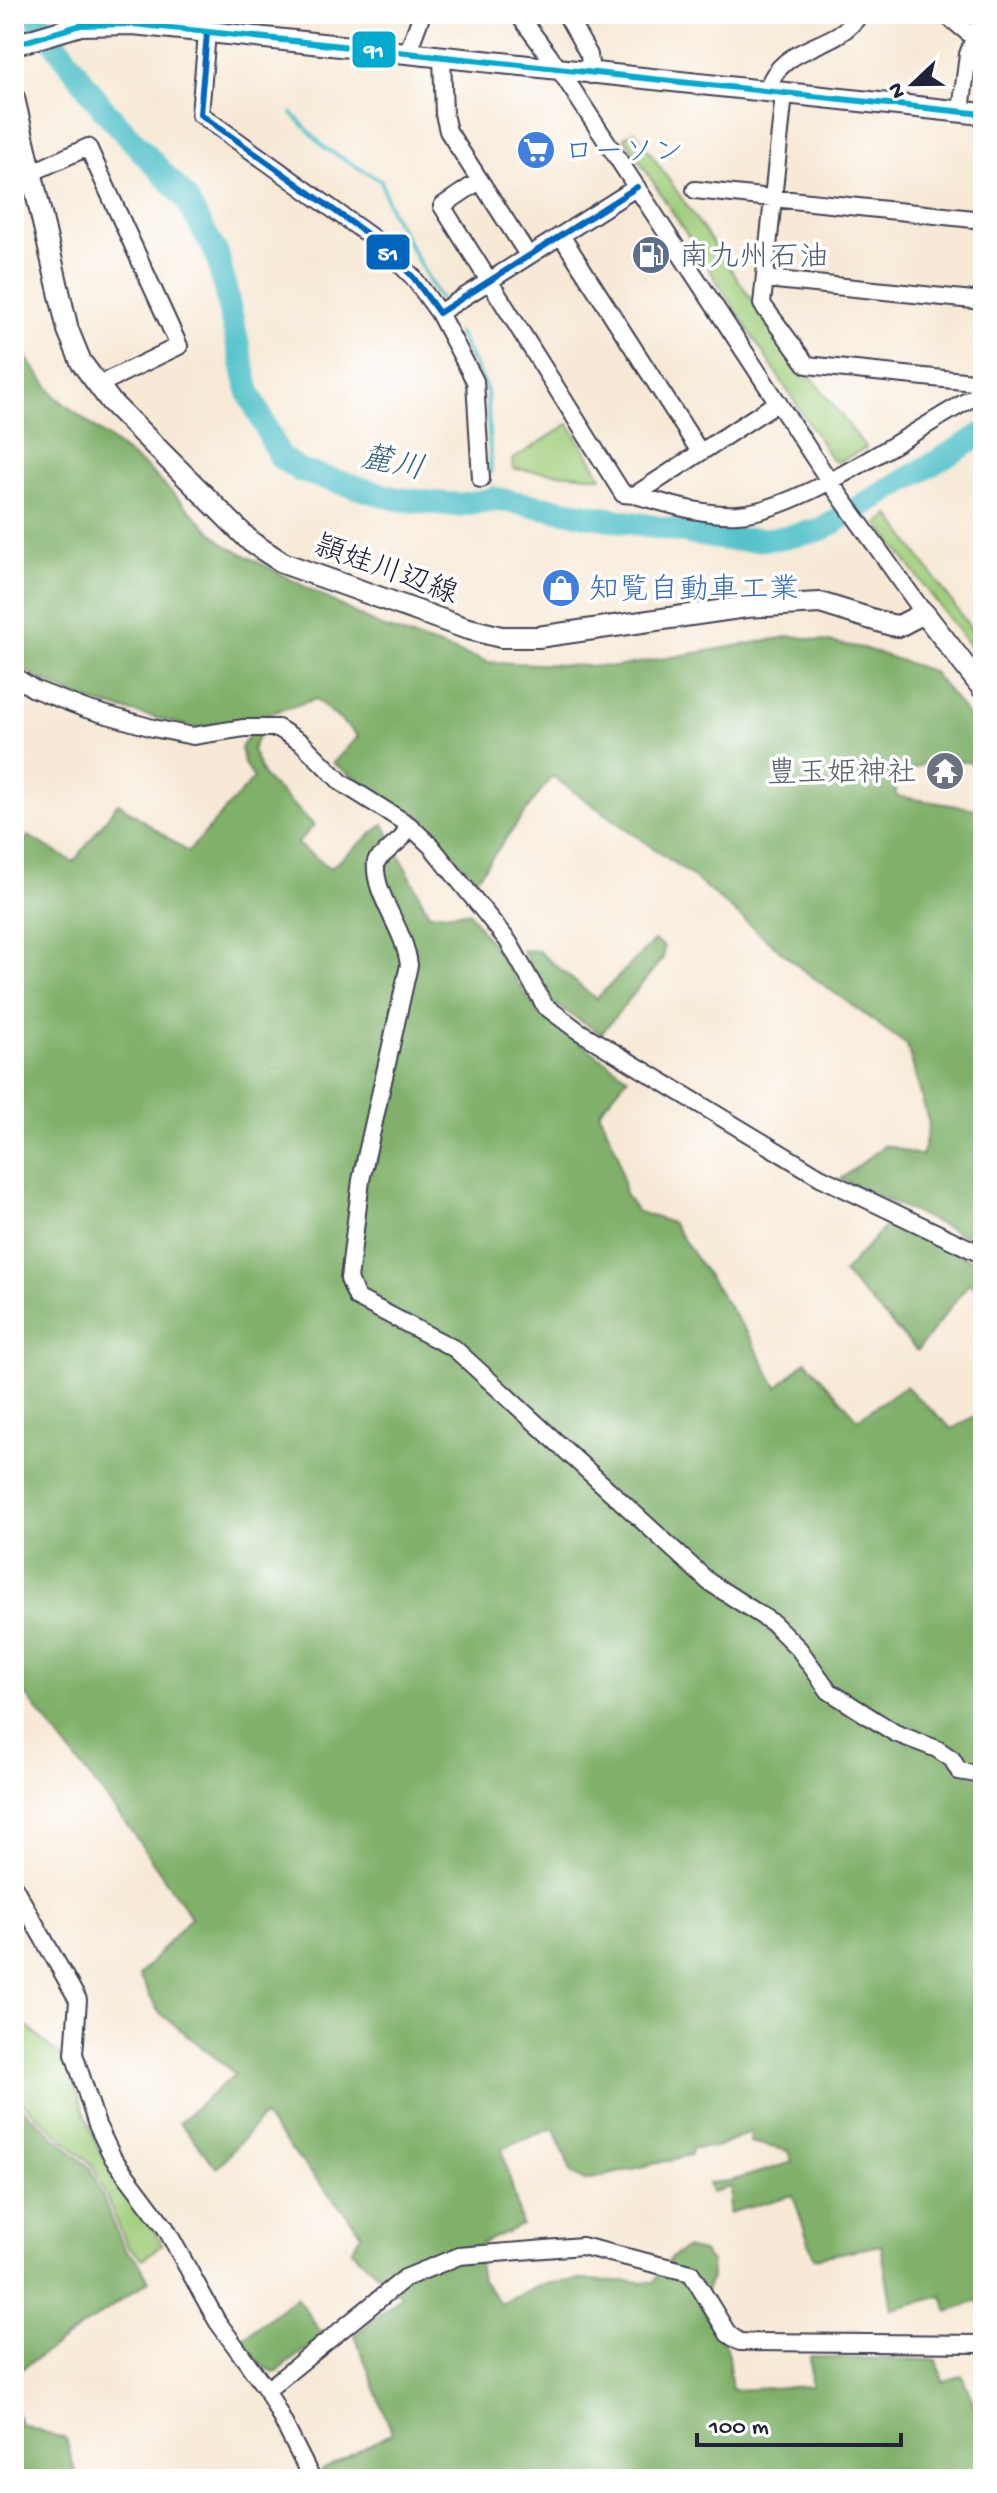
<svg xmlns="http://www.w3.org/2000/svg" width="997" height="2493" font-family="'Gochi Hand','Klee One',sans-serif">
<rect width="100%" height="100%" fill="#fff"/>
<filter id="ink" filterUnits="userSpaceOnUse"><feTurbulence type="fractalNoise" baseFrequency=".0125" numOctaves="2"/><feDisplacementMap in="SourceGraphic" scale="16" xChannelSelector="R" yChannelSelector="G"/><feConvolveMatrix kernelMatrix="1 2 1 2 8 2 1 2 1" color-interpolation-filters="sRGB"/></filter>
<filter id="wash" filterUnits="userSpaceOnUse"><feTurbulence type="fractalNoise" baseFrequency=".006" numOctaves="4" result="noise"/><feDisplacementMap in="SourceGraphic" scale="32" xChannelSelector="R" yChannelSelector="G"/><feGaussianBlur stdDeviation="1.8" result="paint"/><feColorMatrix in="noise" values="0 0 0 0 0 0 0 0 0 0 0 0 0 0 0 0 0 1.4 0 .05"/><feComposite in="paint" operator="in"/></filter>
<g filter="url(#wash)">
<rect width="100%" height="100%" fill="#f7e9d6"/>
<path fill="#a0ce7b" stroke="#61785b" stroke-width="2" d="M 635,131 L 755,304 L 866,448 L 838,462 L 833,461 L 624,137 Z
M 569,424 L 602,477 L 513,469 L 512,460 Z
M 890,515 L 983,646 L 983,664 L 878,524 Z
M 14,2015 L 65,2060 L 99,2150 L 163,2244 L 143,2259 L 128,2247 L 93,2166 L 14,2095 Z"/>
<path fill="#80b16b" stroke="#516a53" stroke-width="2" d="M 14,342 L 57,398 L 149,470 L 224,544 L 379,626 L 488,662 L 615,667 L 793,636 L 863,648 L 932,671 L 983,734 L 983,764 L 936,758 L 896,777 L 896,796 L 983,810 L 983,1244 L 841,1179 L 885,1145 L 922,1156 L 929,1124 L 907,1045 L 803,970 L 692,876 L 552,776 L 476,879 L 419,822 L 333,763 L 358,736 L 316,699 L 262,716 L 197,728 L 81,699 L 14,666 Z
M 260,733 L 252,750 L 264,777 L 314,825 L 297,844 L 330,868 L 384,824 L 429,914 L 469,912 L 540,1015 L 628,1077 L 599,1112 L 618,1154 L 625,1194 L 636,1211 L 672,1223 L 751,1339 L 777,1388 L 806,1361 L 858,1419 L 905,1386 L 952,1429 L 983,1411 L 983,2312 L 978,2301 L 948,2312 L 943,2296 L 892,2309 L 881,2245 L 814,2258 L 793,2195 L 729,2213 L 731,2187 L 711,2192 L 708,2183 L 731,2181 L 792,2162 L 788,2151 L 750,2142 L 751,2131 L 719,2147 L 692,2148 L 691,2155 L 584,2181 L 572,2173 L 554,2128 L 502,2148 L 522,2225 L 476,2246 L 482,2280 L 501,2304 L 543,2284 L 579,2280 L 654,2282 L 670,2259 L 685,2248 L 702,2252 L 711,2262 L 712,2278 L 699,2304 L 727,2347 L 732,2390 L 811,2386 L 810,2357 L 937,2360 L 943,2382 L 962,2375 L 977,2412 L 983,2411 L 983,2479 L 324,2479 L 321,2471 L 392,2433 L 355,2335 L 402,2296 L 351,2250 L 362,2233 L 263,2116 L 217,2168 L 179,2122 L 235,2074 L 158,2011 L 139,1976 L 191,1917 L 127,1825 L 14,1680 L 14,856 L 28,836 L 74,862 L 118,803 L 188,852 L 254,778 L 244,764 L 241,748 L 250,734 Z
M 654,941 L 664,946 L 663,958 L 601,1034 L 550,1001 L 522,950 L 538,951 L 596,999 Z
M 889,1222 L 983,1265 L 983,1293 L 969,1283 L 917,1351 L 843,1273 Z
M 14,2101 L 90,2168 L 125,2250 L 138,2261 L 149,2281 L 14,2374 Z
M 296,2297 L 324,2336 L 275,2372 L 263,2367 L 242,2339 Z
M 14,2405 L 20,2424 L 66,2439 L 77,2479 L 14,2479 Z"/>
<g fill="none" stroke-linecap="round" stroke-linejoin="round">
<path stroke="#56c3cb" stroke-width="4" d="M 292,113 L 325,148 L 381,181 L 390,210 L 439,298
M 458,332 L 487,391 L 491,473
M 493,487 L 496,499"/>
<path stroke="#56c3cb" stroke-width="24" d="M 34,14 L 103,109 L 184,196 L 217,254 L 249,393 L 280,457 L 301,471 L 397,499 L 458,505 L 496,499 L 724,539 C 760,541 790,539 824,528 L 983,434"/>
</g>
</g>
<g filter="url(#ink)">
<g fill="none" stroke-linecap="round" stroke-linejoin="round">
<g stroke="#424052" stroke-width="20">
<path id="minor" d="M 518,14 L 559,69 L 828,479 L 924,613
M 566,14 L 589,55 L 591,75
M 945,14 L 972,36
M 207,33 L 200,114 L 377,241 L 413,277 L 439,313 L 637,187
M 407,54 L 422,14
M 442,58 L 444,114 L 448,131 L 528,255
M 766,92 C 782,41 834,53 860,14
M 784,94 L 762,304 L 807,365 L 983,383
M 961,111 L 968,54 L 983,15
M 31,173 L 88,147 L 179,346 L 98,385
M 479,181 L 442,206 L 623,494 L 635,495 L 778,402
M 695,190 L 983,220
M 562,237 L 700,452
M 766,279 L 983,301
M 439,313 L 475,381 L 481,479
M 635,495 C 668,504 704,516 738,514 C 803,510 921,425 983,392
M 14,676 L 34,689 L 86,709 L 153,728 L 193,736 L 244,728 L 278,728 L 302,743 L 342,783 L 409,825 L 431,846 L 508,941 L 545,1006 L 577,1030 L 820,1177 L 983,1255
M 409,825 L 402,838 L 376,861 C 373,896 404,926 409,965 L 361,1180 L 349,1279 L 357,1298 L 455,1349 L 709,1582 L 773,1623 L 799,1649 L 829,1691 L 895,1733 L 937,1749 L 952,1759 L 959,1771 L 983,1775
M 14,1887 L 78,2000 L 74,2054 L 97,2125 L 113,2158 L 165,2227 L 217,2321 L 267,2390 L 312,2479
M 267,2390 L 405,2278 L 459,2256 L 582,2246 L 691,2273 L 728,2334 L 740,2342 L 983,2344"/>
</g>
<g stroke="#424052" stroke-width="24">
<path id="major" d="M 14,45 L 81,25 L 133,24 L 983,114
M 14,98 L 68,330 L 81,362 L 111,402 L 251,542 L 283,563 L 465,628 L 501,637 L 538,637 L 746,607 L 820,603 L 891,625 L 899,626 L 924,613 L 983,689"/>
</g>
<use href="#minor" stroke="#fff" stroke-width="16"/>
<use href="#major" stroke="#fff" stroke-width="20"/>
<g stroke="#fff" stroke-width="12">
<path id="bus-1" d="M 207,33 L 200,114 L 377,241 L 413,277 L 439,313 L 637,187"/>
</g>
<g stroke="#fff" stroke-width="12">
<path id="bus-2" d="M 14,45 L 81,25 L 133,24 L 983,114"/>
</g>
<use href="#bus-1" stroke="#0065bd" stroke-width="6"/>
<use href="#bus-2" stroke="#00a9ce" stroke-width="6"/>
</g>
</g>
<defs>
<g id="supermarket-disc" transform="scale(2)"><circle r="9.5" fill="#3f7fe0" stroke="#fff"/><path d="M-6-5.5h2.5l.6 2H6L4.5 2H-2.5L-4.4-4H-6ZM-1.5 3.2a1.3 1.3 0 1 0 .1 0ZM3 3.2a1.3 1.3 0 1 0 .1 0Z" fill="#fff"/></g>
<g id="fuel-disc" transform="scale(2)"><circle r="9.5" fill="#5c6f8a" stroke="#fff"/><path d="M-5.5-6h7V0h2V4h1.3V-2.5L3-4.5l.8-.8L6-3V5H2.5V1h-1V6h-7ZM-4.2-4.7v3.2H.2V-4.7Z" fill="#fff"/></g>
<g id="shop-disc" transform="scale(2)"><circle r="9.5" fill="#3f7fe0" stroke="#fff"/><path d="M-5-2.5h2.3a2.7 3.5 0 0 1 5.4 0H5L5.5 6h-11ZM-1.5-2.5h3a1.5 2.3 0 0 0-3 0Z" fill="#fff"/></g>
<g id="temple-disc" transform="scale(2)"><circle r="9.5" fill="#6b7280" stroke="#fff"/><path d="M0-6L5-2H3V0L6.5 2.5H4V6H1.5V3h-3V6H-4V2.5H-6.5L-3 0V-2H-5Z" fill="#fff"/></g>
</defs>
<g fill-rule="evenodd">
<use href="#supermarket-disc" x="536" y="150"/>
<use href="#fuel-disc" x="651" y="255"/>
<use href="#shop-disc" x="561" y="588"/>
<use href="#temple-disc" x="945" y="771"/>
</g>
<g text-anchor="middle" stroke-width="7" stroke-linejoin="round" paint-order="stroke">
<g font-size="30" fill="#366cbe" stroke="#fff" text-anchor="start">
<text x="564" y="160">ローソン</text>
<text x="589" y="598">知覧自動車工業</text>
</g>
<g font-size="30" fill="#4e5e75" stroke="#fff" text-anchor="start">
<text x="679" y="265">南九州石油</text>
</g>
<g font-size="30" fill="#22223b" stroke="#fff">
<text transform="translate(387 568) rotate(20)" y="10">頴娃川辺線</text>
</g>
<g font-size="30" fill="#5b616d" stroke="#fff" text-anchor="end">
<text x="917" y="781">豊玉姫神社</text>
</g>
<g font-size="32" font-style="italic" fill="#376275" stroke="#fff">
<text transform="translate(393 461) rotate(12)" y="11">麓川</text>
</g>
</g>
<g stroke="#fff" stroke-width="3">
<rect x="351" y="30" width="46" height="39" rx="8" fill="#00a9ce"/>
<rect x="365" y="233" width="46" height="38" rx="8" fill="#0065bd"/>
</g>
<g font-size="22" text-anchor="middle" font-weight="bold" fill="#fff">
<text x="374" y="57">91</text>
<text x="388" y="260">51</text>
</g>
<rect width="997" height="2493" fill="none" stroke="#fff" stroke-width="48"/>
<g transform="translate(913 84) rotate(248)" stroke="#ffffff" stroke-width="6" paint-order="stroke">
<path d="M0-6L14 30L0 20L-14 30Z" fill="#22223b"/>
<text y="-12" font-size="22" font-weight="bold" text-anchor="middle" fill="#22223b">N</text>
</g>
<path d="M697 2433v12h204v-12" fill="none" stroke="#22223b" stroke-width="4"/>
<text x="709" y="2433" font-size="24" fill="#22223b" stroke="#ffffff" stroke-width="6" paint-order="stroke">100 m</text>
</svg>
